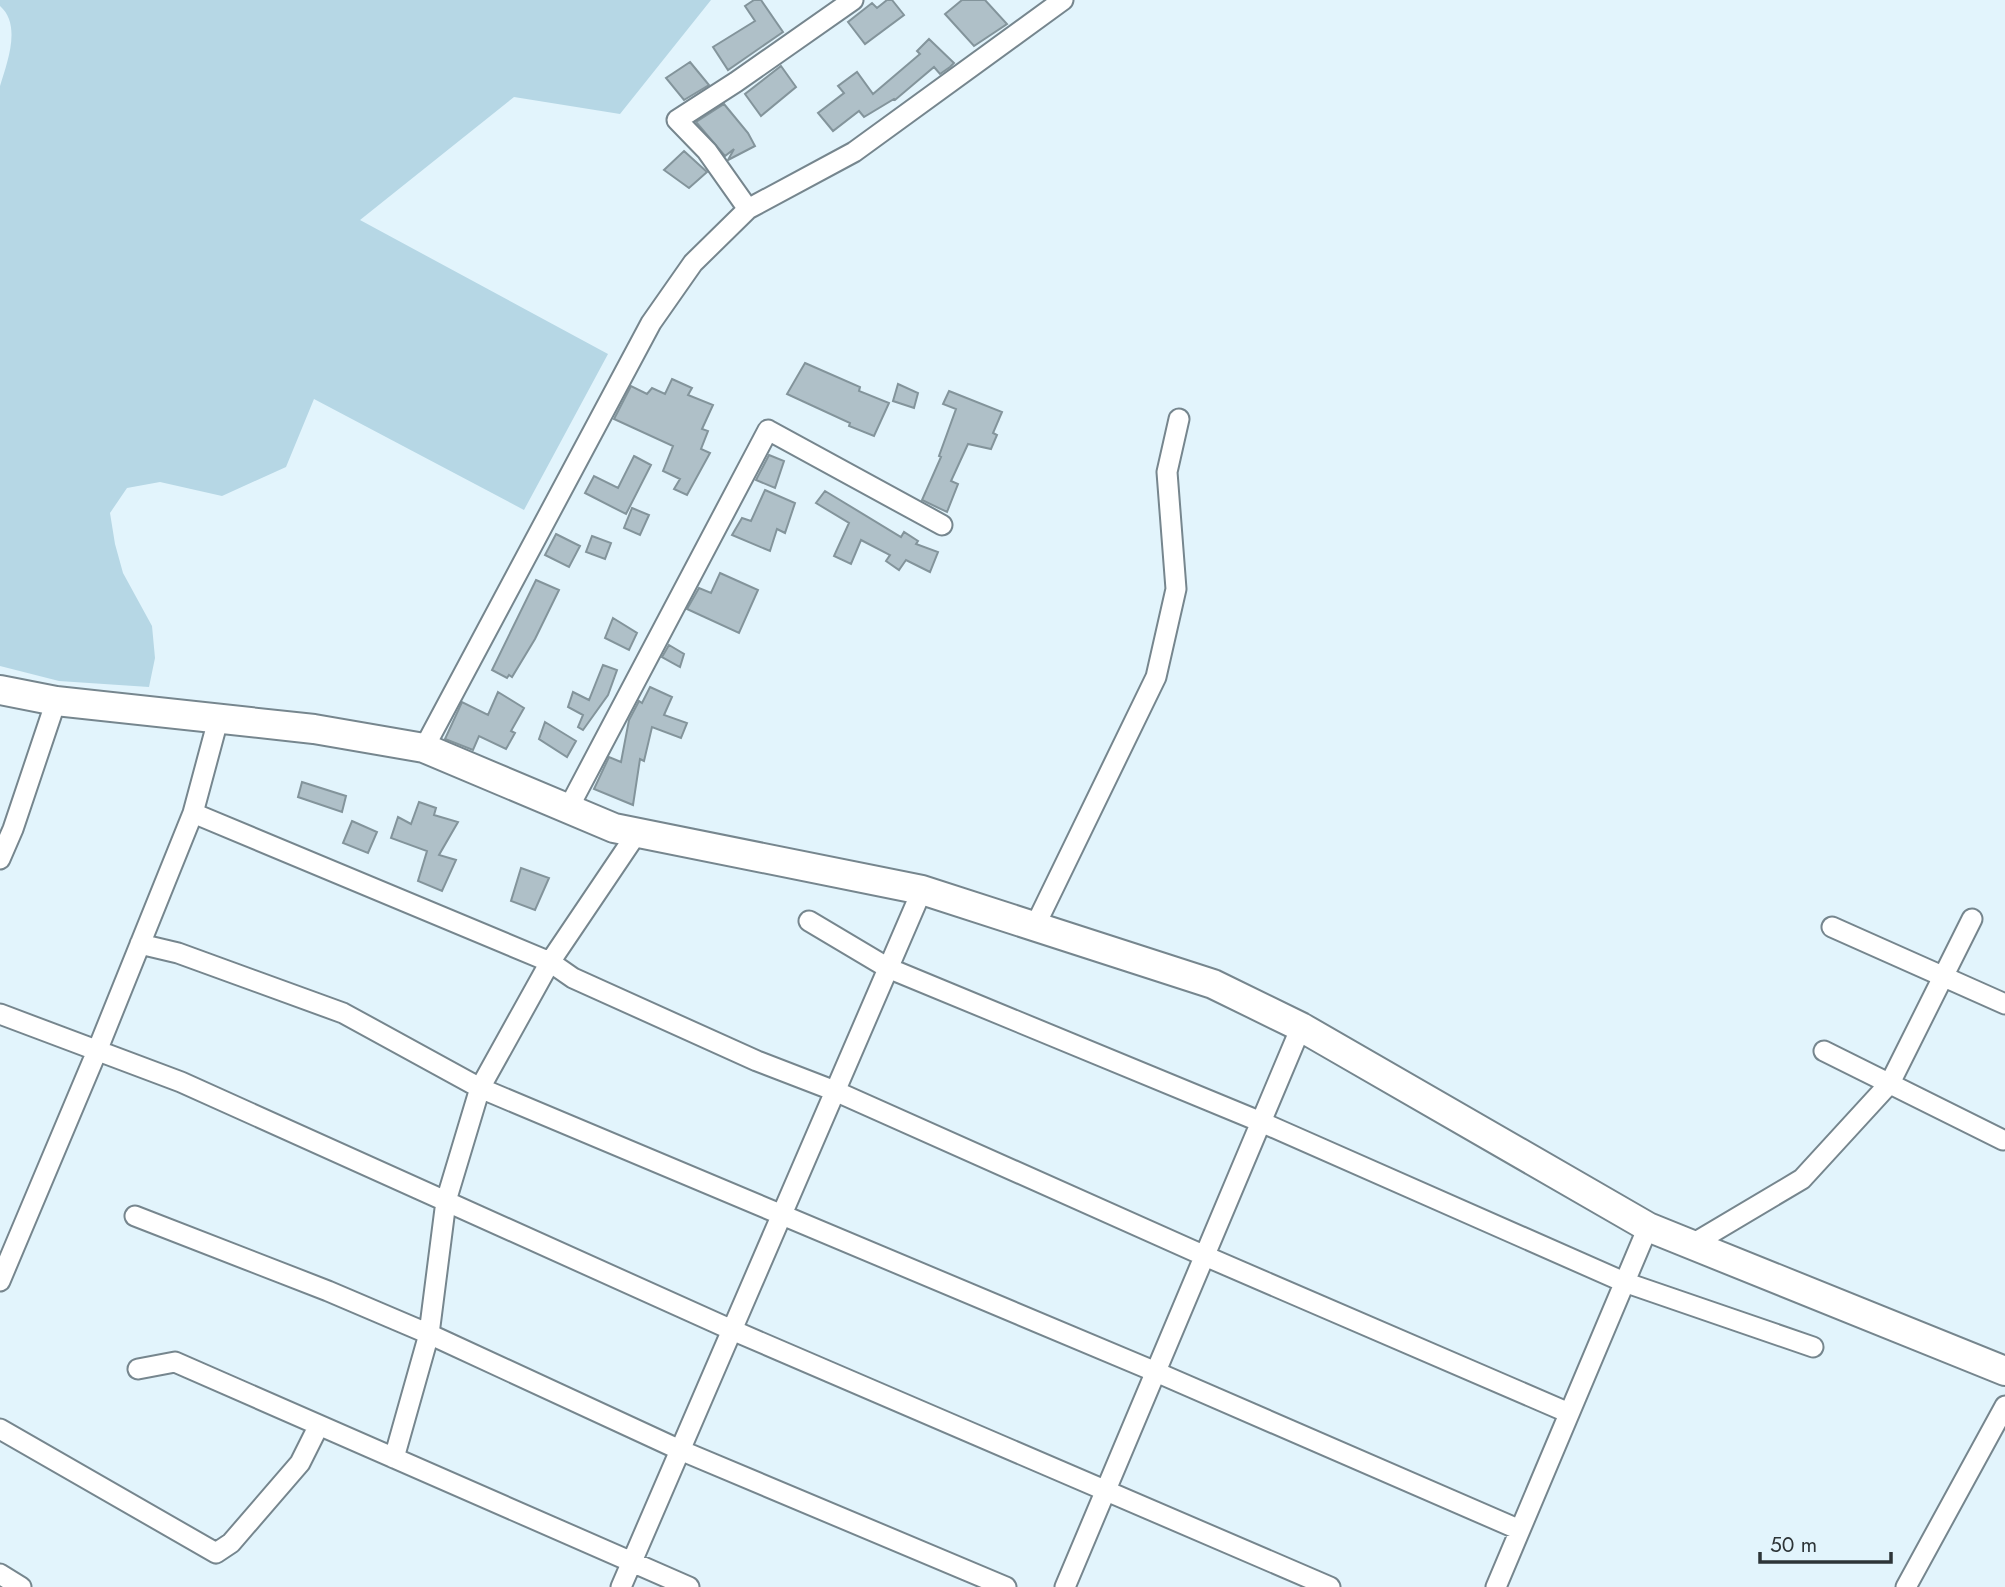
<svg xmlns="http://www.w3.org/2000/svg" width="2005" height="1587" font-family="Jost,sans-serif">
<rect width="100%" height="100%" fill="#e2f4fc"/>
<path fill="#b6d7e5" d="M 0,0 L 711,0 L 620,114 L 514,97 L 360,220 L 608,354 L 524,510 L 314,399 L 286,467 L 222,496 L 160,482 L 127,488 L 110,513 L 115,544 L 123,573 L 152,626 L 155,658 L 149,687 L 59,681 L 0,666 L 0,86 C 7,63 22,25 0,6 Z"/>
<path fill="#afc0c8" stroke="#83949b" stroke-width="2" d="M 754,0 L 761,0 L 783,32 L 728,70 L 713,47 L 755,21 L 745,6 Z
M 887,0 L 892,0 L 904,15 L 865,44 L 848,22 L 872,3 L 877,8 Z
M 962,0 L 985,0 L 1007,24 L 974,46 L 945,14 Z
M 929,39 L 954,63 L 950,67 L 940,74 L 934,67 L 895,100 L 894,99 L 864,117 L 859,111 L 833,131 L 818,113 L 844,93 L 838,86 L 857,72 L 873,94 L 920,54 L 917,51 Z
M 690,62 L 709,85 L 684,100 L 666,78 Z
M 781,66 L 796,87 L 761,116 L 745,94 Z
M 724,104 L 748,133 L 755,146 L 728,160 L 734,149 L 725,156 L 696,122 Z
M 684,151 L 707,172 L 689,188 L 664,170 Z
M 805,363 L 860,387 L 859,391 L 889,403 L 874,436 L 849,426 L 850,423 L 787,394 Z
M 672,379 L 692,388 L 688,395 L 713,405 L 702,429 L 708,431 L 701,449 L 710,453 L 687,495 L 674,489 L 680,479 L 663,471 L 673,446 L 614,419 L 631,386 L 647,394 L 652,388 L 665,394 Z
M 898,384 L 918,393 L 914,408 L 893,401 Z
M 949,391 L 1002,412 L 993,433 L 997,435 L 991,449 L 968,444 L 951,481 L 958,484 L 947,512 L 922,500 L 941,457 L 939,456 L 956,409 L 943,404 Z
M 769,455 L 784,461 L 775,488 L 756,480 Z
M 634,456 L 651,465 L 626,514 L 585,493 L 594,476 L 618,488 Z
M 765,490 L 795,503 L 785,533 L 777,529 L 770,551 L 732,535 L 742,518 L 751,521 Z
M 825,491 L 901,537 L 904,532 L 918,541 L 916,544 L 938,552 L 930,572 L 906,560 L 899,570 L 886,561 L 890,555 L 861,540 L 851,564 L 834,556 L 849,523 L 816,503 Z
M 632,508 L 649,515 L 640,535 L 624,528 Z
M 556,534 L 580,546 L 569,567 L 545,555 Z
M 592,536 L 611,543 L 605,559 L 586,552 Z
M 720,573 L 758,590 L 739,633 L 687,609 L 699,588 L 711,593 Z
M 536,580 L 559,590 L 535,639 L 512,677 L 509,675 L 507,678 L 492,670 Z
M 613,618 L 637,633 L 629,650 L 605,638 Z
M 669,645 L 684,654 L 680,667 L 662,657 Z
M 603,665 L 617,670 L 608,695 L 583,730 L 578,727 L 583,715 L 568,707 L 573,692 L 589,700 Z
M 650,687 L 672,697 L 664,715 L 687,723 L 681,738 L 652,727 L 644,761 L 640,759 L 633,805 L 594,789 L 609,757 L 621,762 L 629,720 L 639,701 L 642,703 Z
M 498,692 L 524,708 L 511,731 L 515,733 L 506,749 L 479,736 L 473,750 L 445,739 L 462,702 L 488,715 Z
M 545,722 L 576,741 L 567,757 L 539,739 Z
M 302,782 L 346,796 L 342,812 L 298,797 Z
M 419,802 L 436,808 L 434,815 L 458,822 L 439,855 L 456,860 L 442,891 L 418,881 L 427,851 L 391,838 L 398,817 L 411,824 Z
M 352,821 L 377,832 L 368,853 L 343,843 Z
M 521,868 L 549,878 L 535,910 L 511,901 Z"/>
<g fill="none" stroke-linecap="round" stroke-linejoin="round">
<g stroke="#76868e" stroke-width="23">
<path id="street" d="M 748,209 L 707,151 L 677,120 L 736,82 L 853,0
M 424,748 L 651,323 L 693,263 L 748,209 L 854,152 L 1063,0
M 568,809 L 768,430 L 942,525
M 193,813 L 550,962 L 573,978 L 757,1061 L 835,1091 L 1205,1256 L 1569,1413
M 0,859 L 13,829 L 56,701
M 809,921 L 888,968 L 1261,1122 L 1624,1282 L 1813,1347
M 1035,926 L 1156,677 L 1176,589 L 1167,472 L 1179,419
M 1832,927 L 2005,1004
M 140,944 L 178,953 L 343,1013 L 480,1088 L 1156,1372 L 1520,1530
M 0,1014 L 181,1082 L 732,1330 L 1330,1587
M 1824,1051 L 2003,1140
M 135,1216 L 328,1291 L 429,1334 L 680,1450 L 1006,1587
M 1691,1245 L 1802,1179 L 1890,1083 L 1972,919
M 0,1281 L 97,1051 L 193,813 L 218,720
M 138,1369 L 175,1362 L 689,1587
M 0,1429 L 216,1553 L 231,1543 L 300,1463 L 319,1425
M 394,1458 L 429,1334 L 446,1201 L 480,1088 L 550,962 L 637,833
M 0,1574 L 21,1587
M 621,1587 L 922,890
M 1065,1587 L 1301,1027
M 1496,1587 L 1648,1227
M 1906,1587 L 2005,1406"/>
</g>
<g stroke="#76868e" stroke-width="32">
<path id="secondary" d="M 0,690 L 56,701 L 314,729 L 424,748 L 614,828 L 922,890 L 1213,984 L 1301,1027 L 1648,1227 L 2005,1371"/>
</g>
<use href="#street" stroke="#fff" stroke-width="19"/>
<use href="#secondary" stroke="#fff" stroke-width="28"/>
</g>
<path d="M1760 1552v10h131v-10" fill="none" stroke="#2d3437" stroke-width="3.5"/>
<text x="1770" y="1552" font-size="21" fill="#2d3437" stroke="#e2f4fc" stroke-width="5" paint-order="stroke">50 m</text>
</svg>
